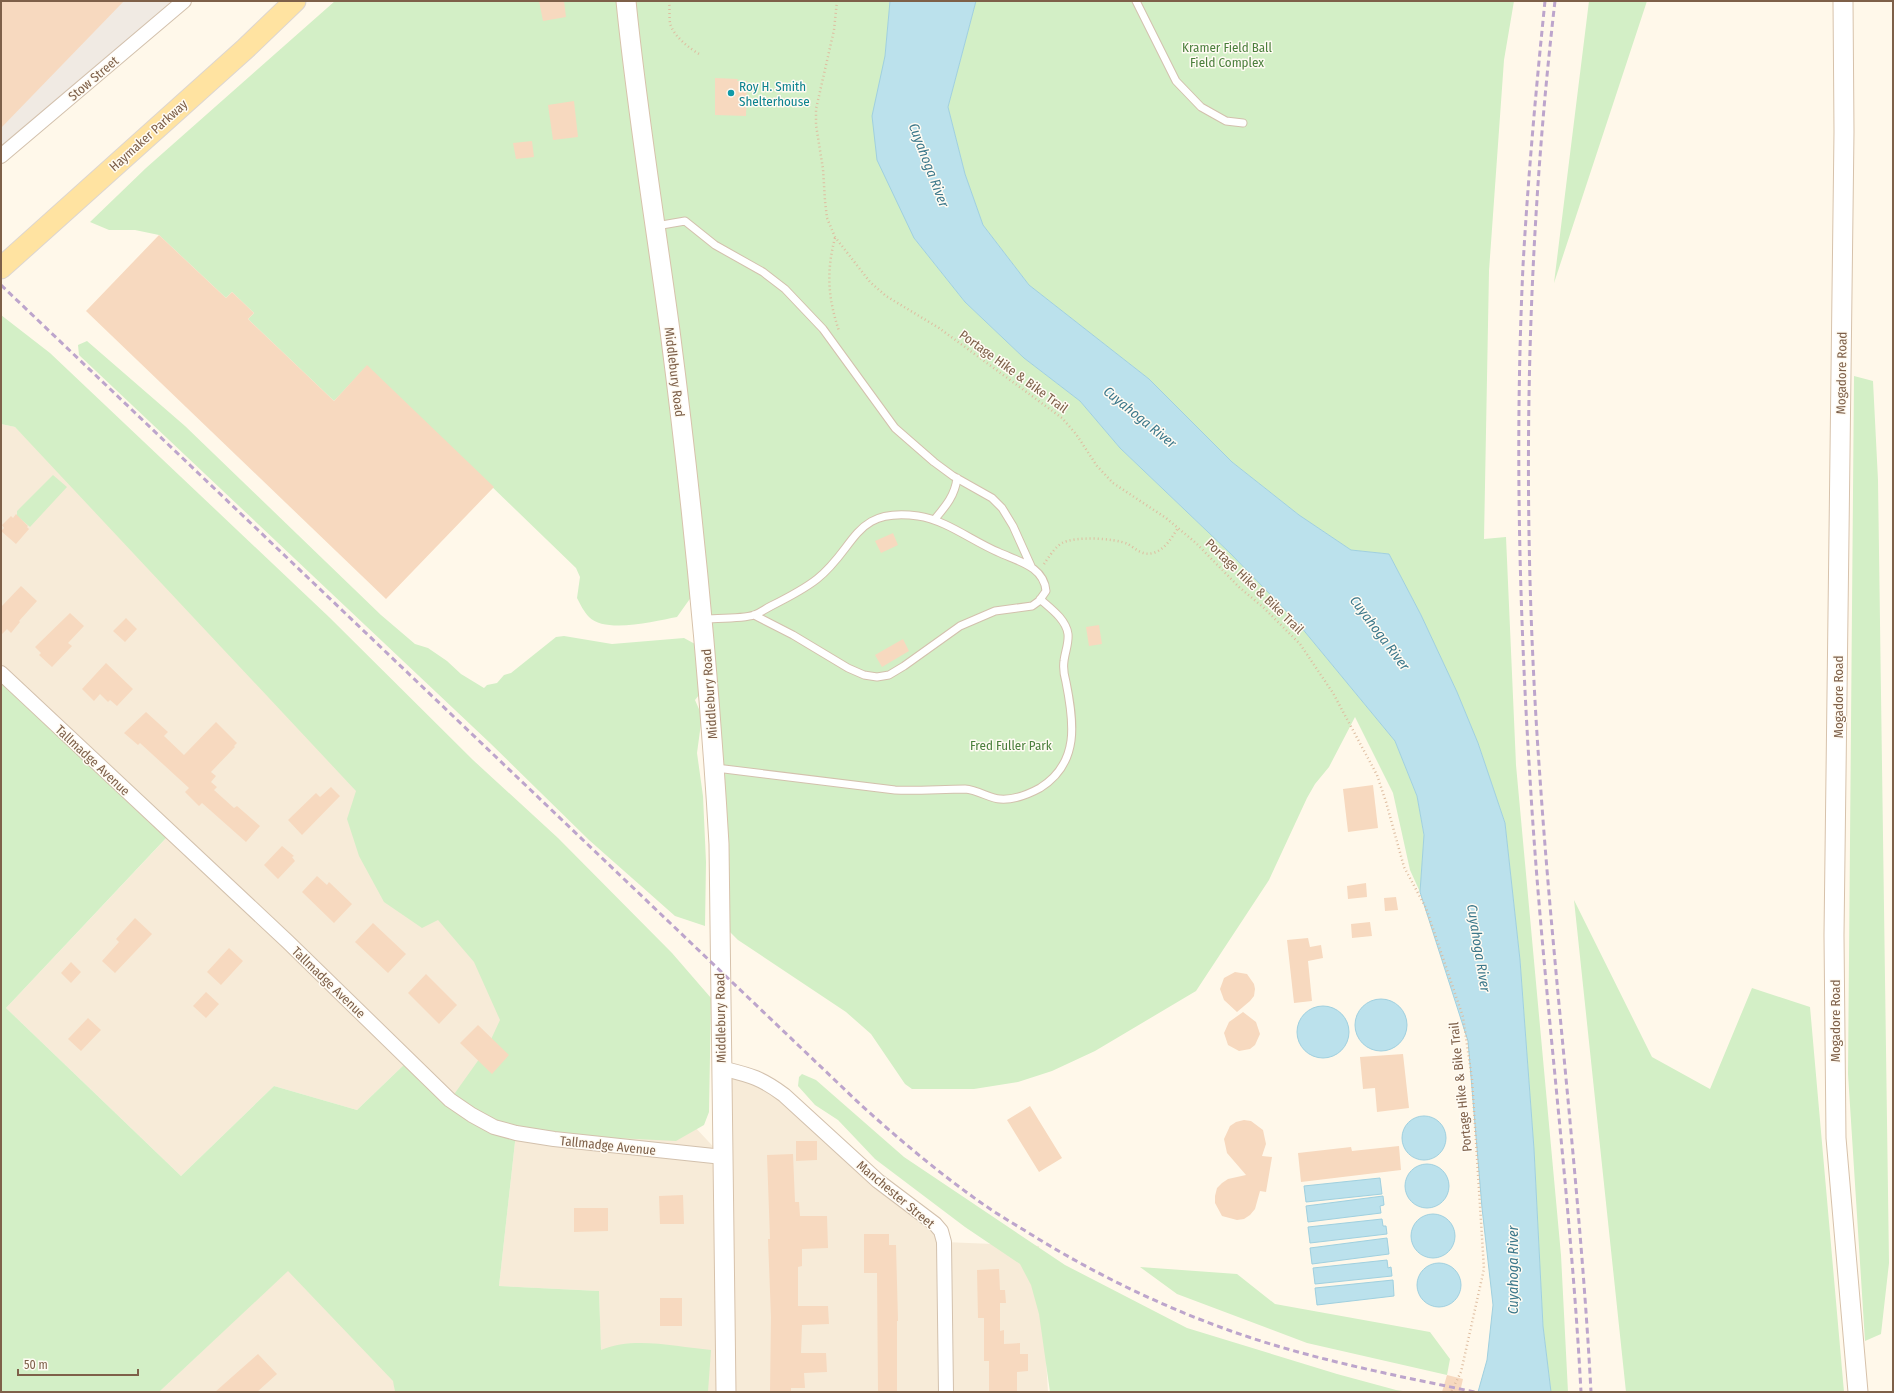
<svg xmlns="http://www.w3.org/2000/svg" width="1894" height="1393" font-family="'Fira Sans Condensed',sans-serif">
<rect width="100%" height="100%" fill="#fff8ea"/>
<path fill="#f7ebd8" d="M 1,424 L 15,427 L 375,785 L 722,1156 L 721,1068 L 784,1095 L 944,1242 L 1039,1246 L 1048,1392 L 602,1392 L 599,1291 L 499,1286 L 516,1133 L 494,1127 L 409,1060 L 357,1110 L 274,1086 L 181,1176 L 6,1008 L 171,833 L 1,673 Z
M 288,1270 L 394,1381 L 395,1392 L 159,1392 Z"/>
<path fill="#f0eae3" d="M 1,1 L 184,1 L 1,156 Z"/>
<path fill="#d3efc6" d="M 335,1 L 618,1 L 694,593 L 677,617 C 655,621 606,634 589,617 C 584,612 580,604 577,598 L 580,577 L 576,568 L 367,366 L 334,401 L 248,319 L 254,313 L 232,292 L 226,298 L 159,235 L 135,230 L 109,230 L 90,222 L 146,168 Z
M 635,1 L 890,1 L 885,56 L 914,238 L 965,302 L 1024,358 L 1080,401 L 1120,448 L 1231,554 L 1296,621 L 1395,741 L 1417,796 L 1424,836 L 1420,892 L 1410,870 L 1393,793 L 1355,717 L 1329,767 L 1315,784 L 1307,798 L 1269,880 L 1196,991 L 1095,1051 L 1052,1071 L 1018,1082 L 974,1089 L 912,1089 L 905,1084 L 871,1034 L 846,1012 L 738,940 L 729,931 L 659,200 Z
M 976,1 L 1514,1 L 1504,60 L 1489,271 L 1484,539 L 1506,537 L 1516,765 L 1561,1255 L 1568,1392 L 1551,1392 L 1543,1326 L 1534,1149 L 1520,960 L 1505,823 L 1478,743 L 1457,692 L 1421,615 L 1389,554 L 1351,550 L 1299,515 L 1232,462 L 1149,379 L 1029,285 L 983,225 L 965,174 L 948,107 Z
M 1589,1 L 1647,1 L 1554,283 Z
M 1,315 L 50,353 L 329,617 L 473,760 L 558,838 L 672,953 L 711,998 L 709,1112 L 704,1125 L 676,1141 L 516,1133 L 499,1286 L 599,1291 L 601,1350 C 634,1336 676,1347 711,1350 L 708,1392 L 395,1392 L 393,1381 L 288,1271 L 159,1392 L 1,1392 L 1,683 L 167,837 L 6,1008 L 181,1176 L 274,1086 L 357,1110 L 409,1060 L 450,1100 L 487,1048 L 500,1020 L 474,962 L 438,920 L 422,928 L 384,902 L 359,856 L 347,819 L 356,791 L 15,427 L 1,424 Z
M 87,341 L 185,426 L 381,615 L 415,644 L 428,648 L 447,661 L 461,674 L 484,688 L 487,685 L 497,683 L 504,675 L 511,673 L 556,637 L 564,636 L 612,644 L 684,638 L 695,644 L 699,650 L 699,695 L 695,700 L 702,716 L 697,753 L 703,796 L 706,862 L 705,926 L 675,916 L 589,840 L 490,743 L 79,355 L 78,345 Z
M 1854,376 L 1873,381 L 1878,480 L 1889,1263 L 1881,1334 L 1865,1341 L 1848,1074 Z
M 53,475 L 67,487 L 30,527 L 17,516 L 17,511 Z
M 1574,900 L 1652,1057 L 1710,1089 L 1752,988 L 1810,1007 L 1844,1392 L 1626,1392 Z
M 802,1074 L 816,1080 L 904,1157 L 1065,1265 L 1187,1328 L 1337,1374 L 1396,1390 L 1410,1392 L 1050,1392 L 1039,1314 L 1031,1285 L 1020,1264 L 965,1227 L 875,1159 L 838,1120 L 815,1105 L 798,1086 L 799,1077 Z
M 1140,1267 L 1237,1274 L 1275,1304 L 1430,1332 L 1450,1359 L 1447,1375 L 1307,1343 L 1177,1294 Z"/>
<path fill="#bbe1ec" stroke="#a0d0df" d="M 890,1 L 976,1 L 948,107 L 965,174 L 983,225 L 1029,285 L 1149,379 L 1232,462 L 1299,515 L 1351,550 L 1389,554 L 1421,615 L 1457,692 L 1478,743 L 1505,823 L 1520,960 L 1534,1149 L 1543,1326 L 1551,1392 L 1478,1392 L 1487,1360 L 1493,1305 L 1482,1208 L 1468,1041 L 1420,892 L 1424,835 L 1417,796 L 1395,741 L 1296,621 L 1230,553 L 1120,448 L 1080,401 L 1024,358 L 965,302 L 914,238 L 877,160 L 872,116 L 885,56 Z
M1355 1025a26 26 0 1 1 52 0a26 26 0 1 1-52 0Z
M1297 1032a26 26 0 1 1 52 0a26 26 0 1 1-52 0Z
M1402 1138a22 22 0 1 1 44 0a22 22 0 1 1-44 0Z
M1405 1186a22 22 0 1 1 44 0a22 22 0 1 1-44 0Z
M 1380,1178 L 1382,1194 L 1306,1202 L 1304,1186 Z
M 1383,1196 L 1384,1205 L 1380,1206 L 1381,1213 L 1308,1222 L 1306,1206 Z
M1411 1236a22 22 0 1 1 44 0a22 22 0 1 1-44 0Z
M 1382,1219 L 1383,1226 L 1386,1226 L 1387,1234 L 1310,1243 L 1308,1227 Z
M 1387,1238 L 1389,1254 L 1312,1264 L 1310,1248 Z
M 1387,1260 L 1388,1268 L 1391,1267 L 1392,1276 L 1315,1284 L 1313,1268 Z
M1417 1285a22 22 0 1 1 44 0a22 22 0 1 1-44 0Z
M 1393,1280 L 1394,1296 L 1317,1305 L 1315,1288 Z"/>
<path fill="#f7d9bf" d="M 1,1 L 124,1 L 1,128 Z
M 539,1 L 564,1 L 566,17 L 543,21 Z
M 715,78 L 738,79 L 737,81 L 747,81 L 746,116 L 715,115 Z
M 574,101 L 578,137 L 553,140 L 548,105 Z
M 532,141 L 534,157 L 516,159 L 513,143 Z
M 159,235 L 226,298 L 232,292 L 254,313 L 248,319 L 334,401 L 367,365 L 494,487 L 386,599 L 86,311 Z
M 16,514 L 28,526 L 27,527 L 29,529 L 16,544 L 1,531 L 4,528 L 2,525 L 11,516 L 13,518 Z
M 893,533 L 898,545 L 881,553 L 875,541 Z
M 21,586 L 37,601 L 19,621 L 20,622 L 11,633 L 7,629 L 1,635 L 1,607 Z
M 70,613 L 84,626 L 68,643 L 72,646 L 52,667 L 39,655 L 41,653 L 35,647 Z
M 126,618 L 137,629 L 125,642 L 113,631 Z
M 1099,625 L 1102,644 L 1089,646 L 1086,627 Z
M 903,639 L 909,651 L 882,667 L 875,655 Z
M 106,663 L 133,689 L 117,706 L 110,700 L 108,702 L 100,694 L 94,701 L 82,689 Z
M 146,712 L 168,732 L 164,736 L 184,755 L 216,722 L 237,743 L 234,746 L 235,747 L 211,772 L 216,776 L 211,782 L 217,787 L 214,790 L 234,808 L 237,806 L 260,826 L 246,842 L 202,803 L 199,806 L 185,792 L 189,788 L 140,743 L 138,745 L 124,733 Z
M 1373,785 L 1378,828 L 1348,832 L 1343,789 Z
M 331,787 L 340,796 L 302,835 L 288,820 L 316,793 L 320,797 Z
M 282,846 L 294,856 L 292,857 L 295,861 L 278,879 L 264,865 Z
M 317,876 L 327,885 L 329,882 L 352,904 L 334,923 L 302,892 Z
M 1366,883 L 1367,897 L 1348,899 L 1347,886 Z
M 1396,897 L 1398,910 L 1385,911 L 1384,898 Z
M 135,918 L 152,934 L 115,973 L 102,961 L 119,942 L 116,939 Z
M 1370,922 L 1372,936 L 1352,938 L 1351,924 Z
M 373,923 L 406,954 L 388,973 L 355,942 Z
M 1308,938 L 1310,947 L 1321,945 L 1323,958 L 1308,961 L 1312,1001 L 1294,1003 L 1287,940 Z
M 229,948 L 243,961 L 221,985 L 207,972 Z
M 71,962 L 81,972 L 71,983 L 61,973 Z
M 1235,972 L 1247,974 L 1254,984 L 1255,989 L 1254,996 L 1250,1001 L 1237,1012 L 1224,1000 L 1220,989 L 1224,978 Z
M 426,974 L 457,1005 L 439,1024 L 408,993 Z
M 206,992 L 219,1004 L 206,1018 L 193,1006 Z
M 1243,1012 L 1256,1022 L 1260,1034 L 1255,1045 L 1250,1049 L 1239,1051 L 1228,1045 L 1224,1033 L 1229,1022 Z
M 88,1018 L 101,1030 L 81,1051 L 68,1039 Z
M 478,1025 L 509,1055 L 492,1074 L 460,1043 Z
M 1403,1054 L 1409,1108 L 1377,1112 L 1375,1088 L 1363,1089 L 1360,1057 Z
M 1030,1106 L 1062,1158 L 1039,1172 L 1007,1120 Z
M 1244,1120 L 1251,1121 L 1263,1130 L 1266,1144 L 1262,1156 L 1272,1157 L 1266,1192 L 1260,1191 L 1255,1209 L 1250,1215 L 1244,1219 L 1237,1220 L 1222,1216 L 1215,1203 L 1215,1196 L 1217,1188 L 1222,1183 L 1228,1179 L 1246,1175 L 1227,1153 L 1224,1139 L 1230,1126 L 1236,1122 Z
M 796,1141 L 817,1141 L 817,1160 L 796,1161 Z
M 1399,1146 L 1401,1170 L 1301,1182 L 1298,1153 L 1351,1147 L 1352,1151 Z
M 793,1154 L 795,1202 L 799,1202 L 800,1216 L 827,1216 L 828,1248 L 802,1249 L 802,1266 L 798,1267 L 798,1306 L 828,1306 L 829,1324 L 802,1325 L 801,1353 L 826,1353 L 827,1372 L 804,1373 L 805,1388 L 791,1388 L 791,1392 L 770,1392 L 771,1317 L 768,1239 L 770,1239 L 767,1155 Z
M 683,1195 L 684,1224 L 660,1224 L 659,1196 Z
M 574,1208 L 608,1208 L 608,1231 L 574,1232 Z
M 864,1234 L 889,1234 L 889,1245 L 896,1245 L 898,1321 L 897,1321 L 897,1392 L 878,1392 L 877,1273 L 864,1273 Z
M 999,1269 L 1000,1290 L 1005,1290 L 1006,1303 L 1000,1303 L 1000,1331 L 1004,1330 L 1004,1344 L 1020,1343 L 1020,1354 L 1028,1354 L 1028,1371 L 1017,1372 L 1017,1392 L 989,1392 L 989,1361 L 984,1361 L 984,1318 L 978,1318 L 977,1270 Z
M 660,1298 L 682,1298 L 682,1326 L 660,1326 Z
M 258,1354 L 277,1374 L 257,1392 L 215,1392 Z
M 1447,1375 L 1463,1379 L 1460,1392 L 1442,1392 Z"/>
<g fill="none" stroke-linecap="round" stroke-linejoin="round">
<g stroke="#d3c1ad" stroke-width="9">
<path id="lane" d="M 1136,1 L 1176,81 L 1201,107 L 1226,121 L 1243,123
M 656,226 L 685,221 L 715,245 L 763,272 L 785,289 L 823,329 L 895,428 L 934,462 L 953,476 L 992,498 L 1002,508 L 1013,526 L 1031,566
M 934,520 C 945,507 955,496 957,478
M 703,619 C 717,618 742,619 754,615 C 760,613 765,609 771,606 C 787,598 803,590 817,579 C 857,547 853,507 918,516 C 946,520 972,541 998,552 C 1017,561 1044,566 1046,591 L 1039,601 L 1032,606 L 995,611 L 960,626 L 904,666 L 889,675 L 877,677 L 864,675 L 848,668 L 793,635 L 754,615
M 716,768 L 895,790 C 919,791 942,789 965,789 C 978,790 991,799 1000,799 C 1013,800 1029,794 1040,788 C 1080,763 1074,722 1066,682 C 1064,675 1063,668 1064,661 C 1065,652 1069,643 1068,634 C 1066,619 1050,608 1040,599"/>
</g>
<g stroke="#d3c1ad" stroke-width="16">
<path id="street" d="M 1,156 L 184,1
M 1,673 L 288,942 L 450,1100 L 472,1115 L 494,1127 L 516,1133 L 554,1139 L 723,1157
M 721,1068 C 749,1075 760,1077 784,1095 L 878,1181 L 935,1224 L 941,1231 L 944,1242 L 946,1392"/>
</g>
<g stroke="#d7c2ab" stroke-width="21">
<path id="secondary" d="M 626,1 C 637,111 655,221 670,331 C 692,501 709,672 719,844 L 726,1392
M 1843,1 L 1844,132 L 1834,935 L 1836,1138 L 1858,1392"/>
</g>
<g stroke="#ddd6d0" stroke-width="23">
<path id="primary" d="M 1,268 L 245,49 L 295,1"/>
</g>
<path stroke="#debda0" stroke-width="2.5" stroke-dasharray="1 3" stroke-linecap="butt" d="M 669,1 C 670,8 669,17 670,23 C 673,36 690,49 701,55
M 837,1 L 834,30 L 816,109 L 816,125 L 823,169 L 825,201 L 827,218 L 835,237 L 870,282 L 886,296 L 939,328 L 1062,418 L 1076,434 L 1097,466 L 1113,483 L 1166,518 L 1196,543 L 1239,587 L 1264,608 L 1300,644 L 1333,693 L 1377,775 L 1386,802 L 1404,867 L 1426,908 L 1463,1017 L 1472,1079 L 1484,1269 L 1461,1372 L 1451,1392
M 835,238 C 826,272 828,298 839,331
M 1044,564 C 1049,557 1054,548 1062,543 C 1075,536 1114,538 1128,544 C 1136,549 1143,556 1153,553 C 1165,550 1172,537 1178,528"/>
<use href="#lane" stroke="#fff" stroke-width="7"/>
<use href="#street" stroke="#fff" stroke-width="14"/>
<use href="#secondary" stroke="#fff" stroke-width="19"/>
<use href="#primary" stroke="#ffe3a1" stroke-width="21"/>
<path stroke="#bda5cc" stroke-width="3" stroke-dasharray="6 4" stroke-linecap="butt" d="M 1545,1 C 1536,89 1528,178 1523,266 C 1515,437 1519,607 1530,778 C 1542,983 1570,1187 1581,1392
M 1555,1 C 1525,258 1521,519 1540,778 C 1554,983 1580,1187 1591,1392
M 1,285 L 862,1106 C 900,1140 939,1173 980,1202 C 994,1212 1009,1221 1024,1230 C 1089,1271 1158,1305 1231,1331 C 1310,1359 1393,1375 1475,1392"/>
</g>
<circle fill="#0f9aa8" stroke="#fffbf3" stroke-width="1.5" cx="731" cy="93" r="4"/>
<g text-anchor="middle" stroke-width="3" stroke-linejoin="round" paint-order="stroke">
<g font-size="13" fill="#4b7f3c" stroke="#fffbf3">
<text x="1227" y="52">Kramer Field Ball<tspan x="1227" dy="15">Field Complex</tspan></text>
<text x="1011" y="750">Fred Fuller Park</text>
</g>
<g font-size="13" fill="#7e6049" stroke="#fffbf3">
<text transform="translate(93 78) rotate(-40)" y="5">Stow Street</text>
<text transform="translate(148 135) rotate(-42)" y="5">Haymaker Parkway</text>
<text transform="translate(1014 371) rotate(36)" y="5">Portage Hike &amp; Bike Trail</text>
<text transform="translate(675 372) rotate(83)" y="5">Middlebury Road</text>
<text transform="translate(1841 373) rotate(-89)" y="5">Mogadore Road</text>
<text transform="translate(1255 586) rotate(44)" y="5">Portage Hike &amp; Bike Trail</text>
<text transform="translate(709 694) rotate(-94)" y="5">Middlebury Road</text>
<text transform="translate(1838 697) rotate(-90)" y="5">Mogadore Road</text>
<text transform="translate(93 760) rotate(43)" y="5">Tallmadge Avenue</text>
<text transform="translate(329 982) rotate(44)" y="5">Tallmadge Avenue</text>
<text transform="translate(720 1018) rotate(-91)" y="5">Middlebury Road</text>
<text transform="translate(1835 1021) rotate(-90)" y="5">Mogadore Road</text>
<text transform="translate(1460 1087) rotate(-96)" y="5">Portage Hike &amp; Bike Trail</text>
<text transform="translate(608 1145) rotate(6)" y="5">Tallmadge Avenue</text>
<text transform="translate(896 1194) rotate(40)" y="5">Manchester Street</text>
</g>
<g font-size="13" fill="#0d838f" stroke="#fffbf3" text-anchor="start">
<text x="739" y="91">Roy H. Smith<tspan x="739" dy="15">Shelterhouse</tspan></text>
</g>
<g font-size="14" font-style="italic" fill="#3c788b" stroke="#fffbf3">
<text transform="translate(929 165) rotate(69)" y="5">Cuyahoga River</text>
<text transform="translate(1140 417) rotate(39)" y="5">Cuyahoga River</text>
<text transform="translate(1380 633) rotate(53)" y="5">Cuyahoga River</text>
<text transform="translate(1479 948) rotate(81)" y="5">Cuyahoga River</text>
<text transform="translate(1513 1270) rotate(-90)" y="5">Cuyahoga River</text>
</g>
</g>
<rect width="1894" height="1393" fill="none" stroke="#7e6049" stroke-width="4"/>
<path d="M18 1369v6h120v-6" fill="none" stroke="#7e6049" stroke-width="2"/>
<text x="24" y="1369" font-size="12" fill="#7e6049" stroke="#fffbf3" stroke-width="3" paint-order="stroke">50 m</text>
</svg>
